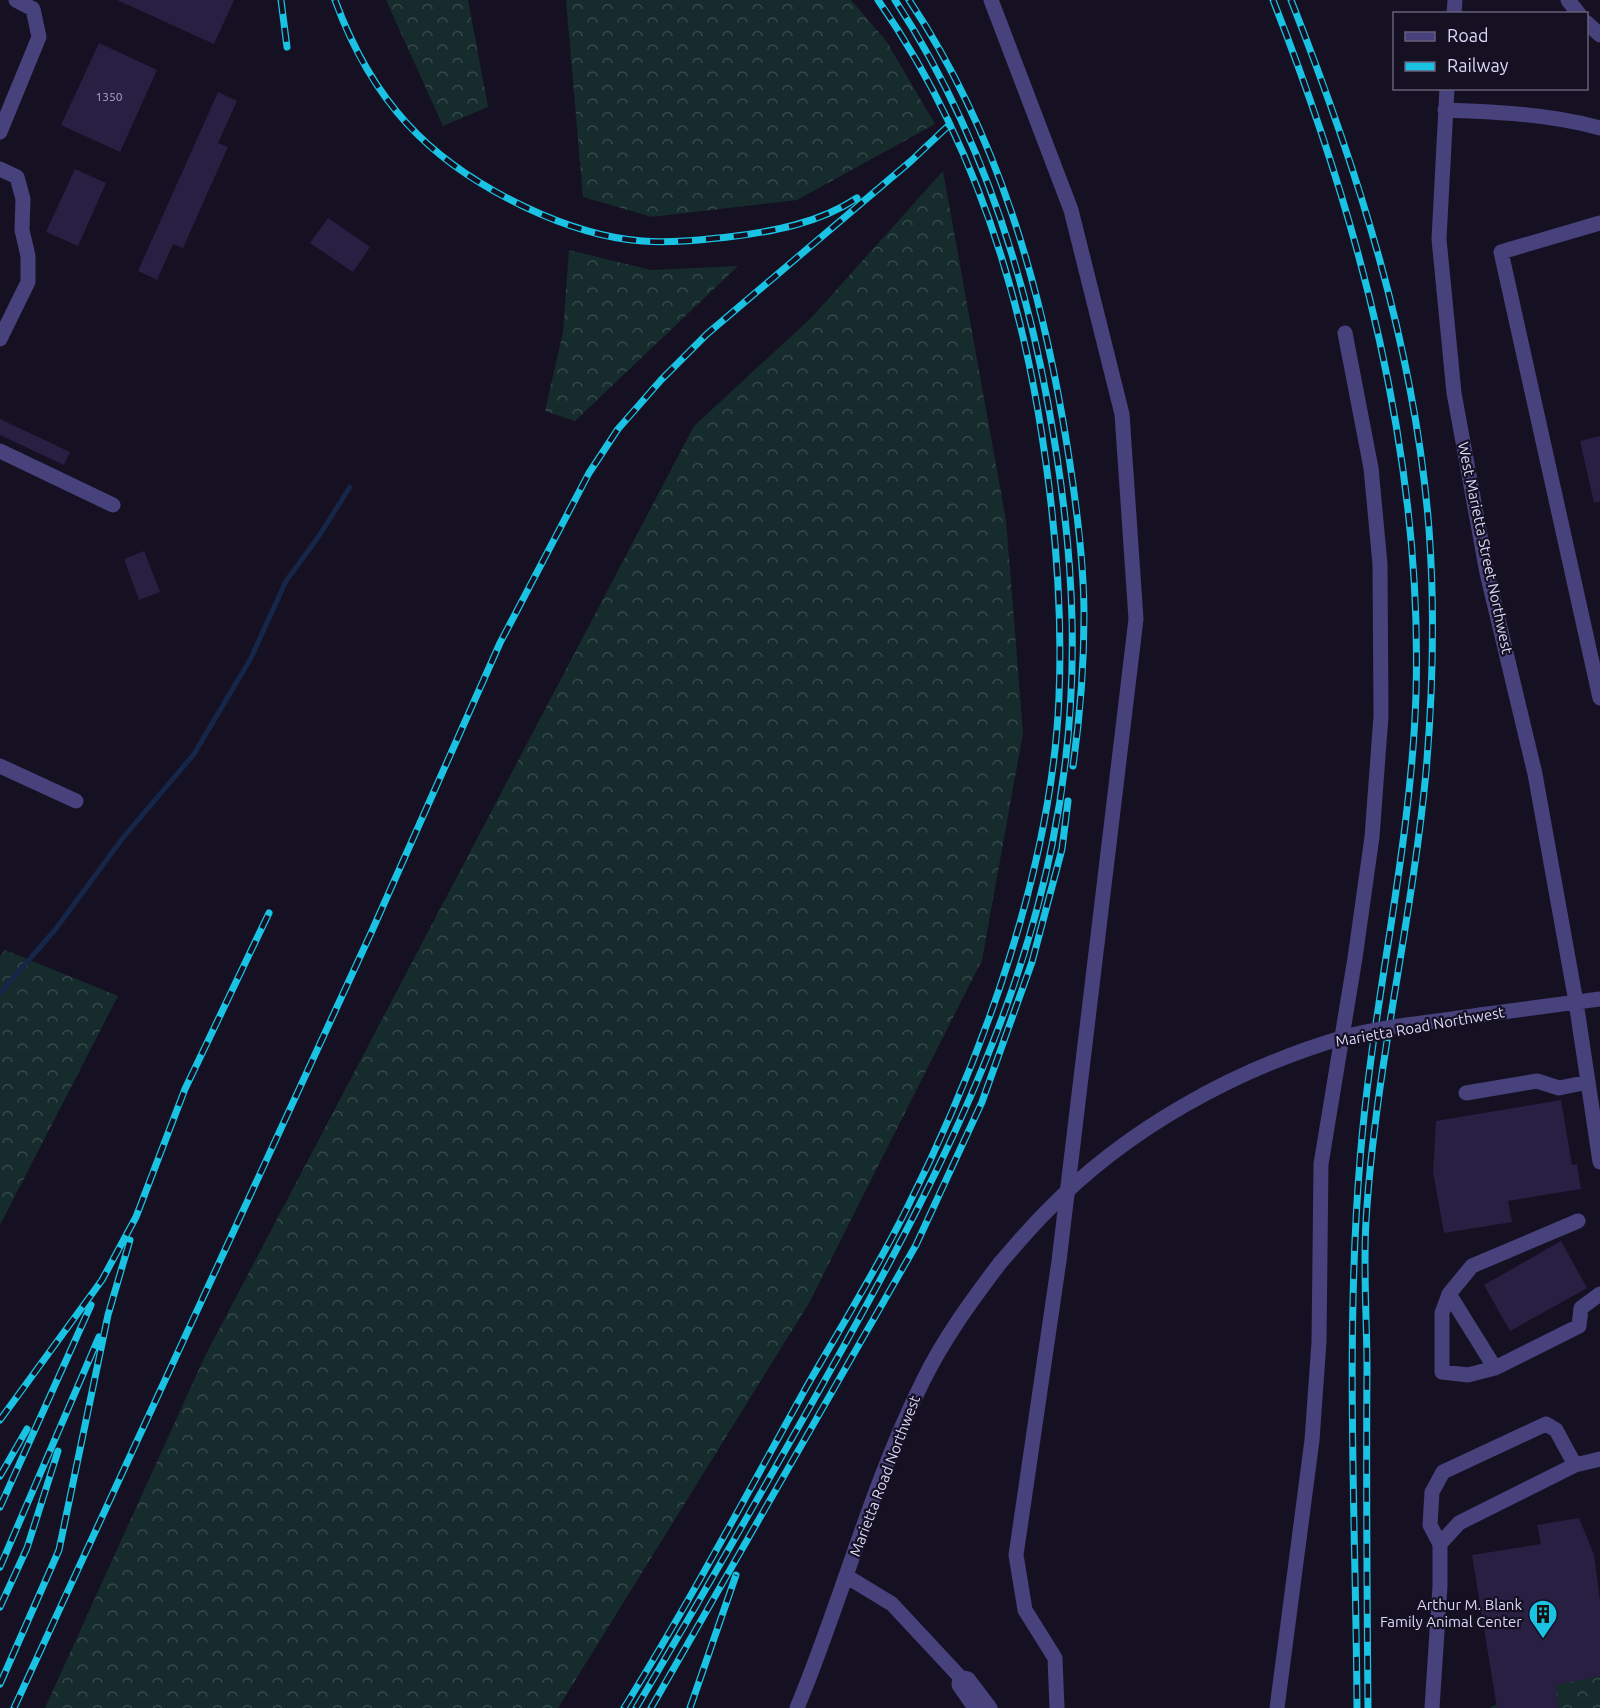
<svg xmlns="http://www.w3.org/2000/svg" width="1600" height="1708" font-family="Ubuntu,sans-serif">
<defs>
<pattern id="forest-crowns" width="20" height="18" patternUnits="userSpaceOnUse" patternTransform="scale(1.5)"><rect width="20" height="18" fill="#152b2c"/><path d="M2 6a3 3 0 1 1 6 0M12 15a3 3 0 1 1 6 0" fill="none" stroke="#37494c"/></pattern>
</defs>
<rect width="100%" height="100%" fill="#151123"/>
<path fill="url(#forest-crowns)" d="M 386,0 L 468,0 L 488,107 L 443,126 Z
M 566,0 L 851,0 L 887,42 L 935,124 L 797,200 L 652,217 L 583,197 Z
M 943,171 L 1006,520 L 1023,733 L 982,960 L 809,1303 L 558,1708 L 45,1708 L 205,1356 L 694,426 L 812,317 Z
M 569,250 L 651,270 L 738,266 L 575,421 L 545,411 L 563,332 Z
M 5,950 L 118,996 L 0,1225 L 0,956 Z
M 1600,1658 L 1600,1708 L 1489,1708 Z"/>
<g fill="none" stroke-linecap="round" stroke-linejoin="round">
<path stroke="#162648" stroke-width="5" d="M 0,993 L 55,930 L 122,839 L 194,754 L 251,658 L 286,581 L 319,536 L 350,487"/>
</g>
<path fill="#281f42" d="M 117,0 L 234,0 L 214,44 Z
M 99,43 L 157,70 L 120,152 L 61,125 Z
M 218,92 L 237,101 L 218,143 L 228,147 L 183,248 L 173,244 L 157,280 L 138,271 Z
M 75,169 L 106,183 L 78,246 L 46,232 Z
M 328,218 L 370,247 L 353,272 L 310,243 Z
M 0,419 L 70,452 L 64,465 L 0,435 Z
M 1600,436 L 1600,502 L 1594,503 L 1580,441 Z
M 144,551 L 160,592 L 139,600 L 124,559 Z
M 1561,1100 L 1572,1165 L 1577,1164 L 1581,1189 L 1508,1201 L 1512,1222 L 1444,1233 L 1433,1172 L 1436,1121 Z
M 1561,1241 L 1587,1288 L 1510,1331 L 1484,1285 Z
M 1579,1518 L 1594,1555 L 1600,1601 L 1600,1676 L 1555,1685 L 1559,1708 L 1497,1708 L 1472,1555 L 1541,1544 L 1537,1525 Z"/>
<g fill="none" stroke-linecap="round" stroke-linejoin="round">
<path stroke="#47417c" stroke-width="15" d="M 991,0 L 1071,210 L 1122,414 L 1136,619 L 1059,1261 L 1016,1555 L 1025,1610 L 1055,1658 L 1057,1708
M 1568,0 L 1579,14
M 1454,14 L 1455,0
M 1586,22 L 1600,35
M 1447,88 L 1439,239 L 1454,393 L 1487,573 L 1535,774 L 1576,1002 L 1600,1162
M 1445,110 C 1498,112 1549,114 1600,128
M 0,132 L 39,37 L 33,9 L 16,0
M 0,169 L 17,177 L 23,199 L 22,230 L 28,256 L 28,282 L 0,339
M 1600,223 L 1501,252 L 1600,698
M 0,451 L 113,505
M 0,766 L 76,801
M 1480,1015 L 1600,999
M 1466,1093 L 1537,1081 L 1559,1088 L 1588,1082
M 1578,1221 L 1472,1266 L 1449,1294 L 1495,1368 L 1579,1326 L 1581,1308 L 1600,1294
M 1449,1294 L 1442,1313 L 1442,1372 L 1468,1375 L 1495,1368
M 1440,1544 L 1430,1525 L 1432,1492 L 1443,1472 L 1546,1424 L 1556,1430 L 1575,1465
M 846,1576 L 892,1604 L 960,1677 L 968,1679 L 990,1708
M 960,1677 L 959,1685 L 975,1708
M 797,1708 C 842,1600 871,1485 923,1381 C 944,1338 972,1300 1000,1263
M 1277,1708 L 1312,1440 L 1319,1342 L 1321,1164 L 1355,958 L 1372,837 L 1381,716 L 1380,564 L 1371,468 L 1345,333
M 1432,1708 L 1440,1586 L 1440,1544 L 1459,1523 L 1575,1465 L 1600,1459"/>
<g stroke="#1ac3e4" stroke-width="7">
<path id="rail" d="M 281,0 L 287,47
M 335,0 C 372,101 428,161 525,207 C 561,224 601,238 642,241 C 671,243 699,240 728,237 C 771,232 820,223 857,198
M 909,0 C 998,133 1042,289 1067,445 C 1076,501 1084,559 1084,616 C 1084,666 1080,716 1073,766
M 1273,0 C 1359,219 1423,456 1416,694 C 1411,851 1372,1004 1360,1160 C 1345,1342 1356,1526 1357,1708
M 1291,0 C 1357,168 1415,347 1429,529 C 1435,610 1433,691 1426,772 C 1412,922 1375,1070 1366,1221 C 1363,1270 1367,1319 1367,1369 C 1366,1482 1367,1595 1368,1708
M 0,1420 L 102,1280 L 136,1217 L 185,1089 L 269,913
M 0,1476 L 27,1429
M 0,1507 L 91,1305
M 0,1567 L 99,1337
M 0,1607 L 27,1548 L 58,1451
M 0,1684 L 59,1550 L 108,1315 L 130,1240
M 14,1708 L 371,933 L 500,643 L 589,473 L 618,429 L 661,380 L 707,334 L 911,161 L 948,126
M 624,1708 C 689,1603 747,1494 807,1386 C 841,1327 877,1269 907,1208 C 983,1057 1052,867 1059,697 C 1063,600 1054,506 1038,411 C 1013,265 963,122 878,0
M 636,1708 C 699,1602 760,1495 821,1387 C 917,1216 1013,1040 1052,845 C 1083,693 1076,555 1048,404 C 1022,261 975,122 895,0
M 651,1708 L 916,1245 L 982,1102 L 1032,962 L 1062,849 L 1068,801
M 690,1708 L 736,1575"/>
</g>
<use href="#rail" stroke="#151123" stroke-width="4.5" stroke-dasharray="14" stroke-linecap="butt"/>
<path stroke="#47417c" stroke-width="15" d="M 1000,1263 C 1015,1246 1030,1228 1046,1212 C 1126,1129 1235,1069 1345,1037 C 1388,1025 1436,1022 1480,1015"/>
</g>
<defs>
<g id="building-pin" transform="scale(1.5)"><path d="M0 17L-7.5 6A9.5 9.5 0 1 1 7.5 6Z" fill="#1ac3e4" stroke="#151123"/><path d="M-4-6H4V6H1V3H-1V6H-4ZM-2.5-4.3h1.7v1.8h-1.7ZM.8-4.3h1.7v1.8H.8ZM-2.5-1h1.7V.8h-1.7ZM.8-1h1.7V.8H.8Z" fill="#111"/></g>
</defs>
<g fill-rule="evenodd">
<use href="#building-pin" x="1543" y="1614"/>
</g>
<g text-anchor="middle" stroke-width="4.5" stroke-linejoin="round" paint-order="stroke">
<g font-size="12" fill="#b0a9cc">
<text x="109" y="101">1350</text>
</g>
<g font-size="15" fill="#ddd7fa" stroke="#151123">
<text transform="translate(1485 548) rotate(78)" y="5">West Marietta Street Northwest</text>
<text transform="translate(1420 1027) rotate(-10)" y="5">Marietta Road Northwest</text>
<text transform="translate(885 1476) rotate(-69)" y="5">Marietta Road Northwest</text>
</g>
<g font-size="15" fill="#ddd7fa" stroke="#151123" text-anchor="end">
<text x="1522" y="1610">Arthur M. Blank<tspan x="1522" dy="17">Family Animal Center</tspan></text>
</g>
</g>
<rect x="1393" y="12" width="195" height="78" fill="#151123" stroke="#656079" stroke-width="1.5"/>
<rect x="1405" y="32" width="30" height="9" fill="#47417c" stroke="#656079" stroke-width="1.5"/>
<text x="1447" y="42" font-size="18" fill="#ddd7fa">Road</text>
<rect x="1405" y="62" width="30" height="9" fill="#1ac3e4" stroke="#656079" stroke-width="1.5"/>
<text x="1447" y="72" font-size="18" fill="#ddd7fa">Railway</text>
</svg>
